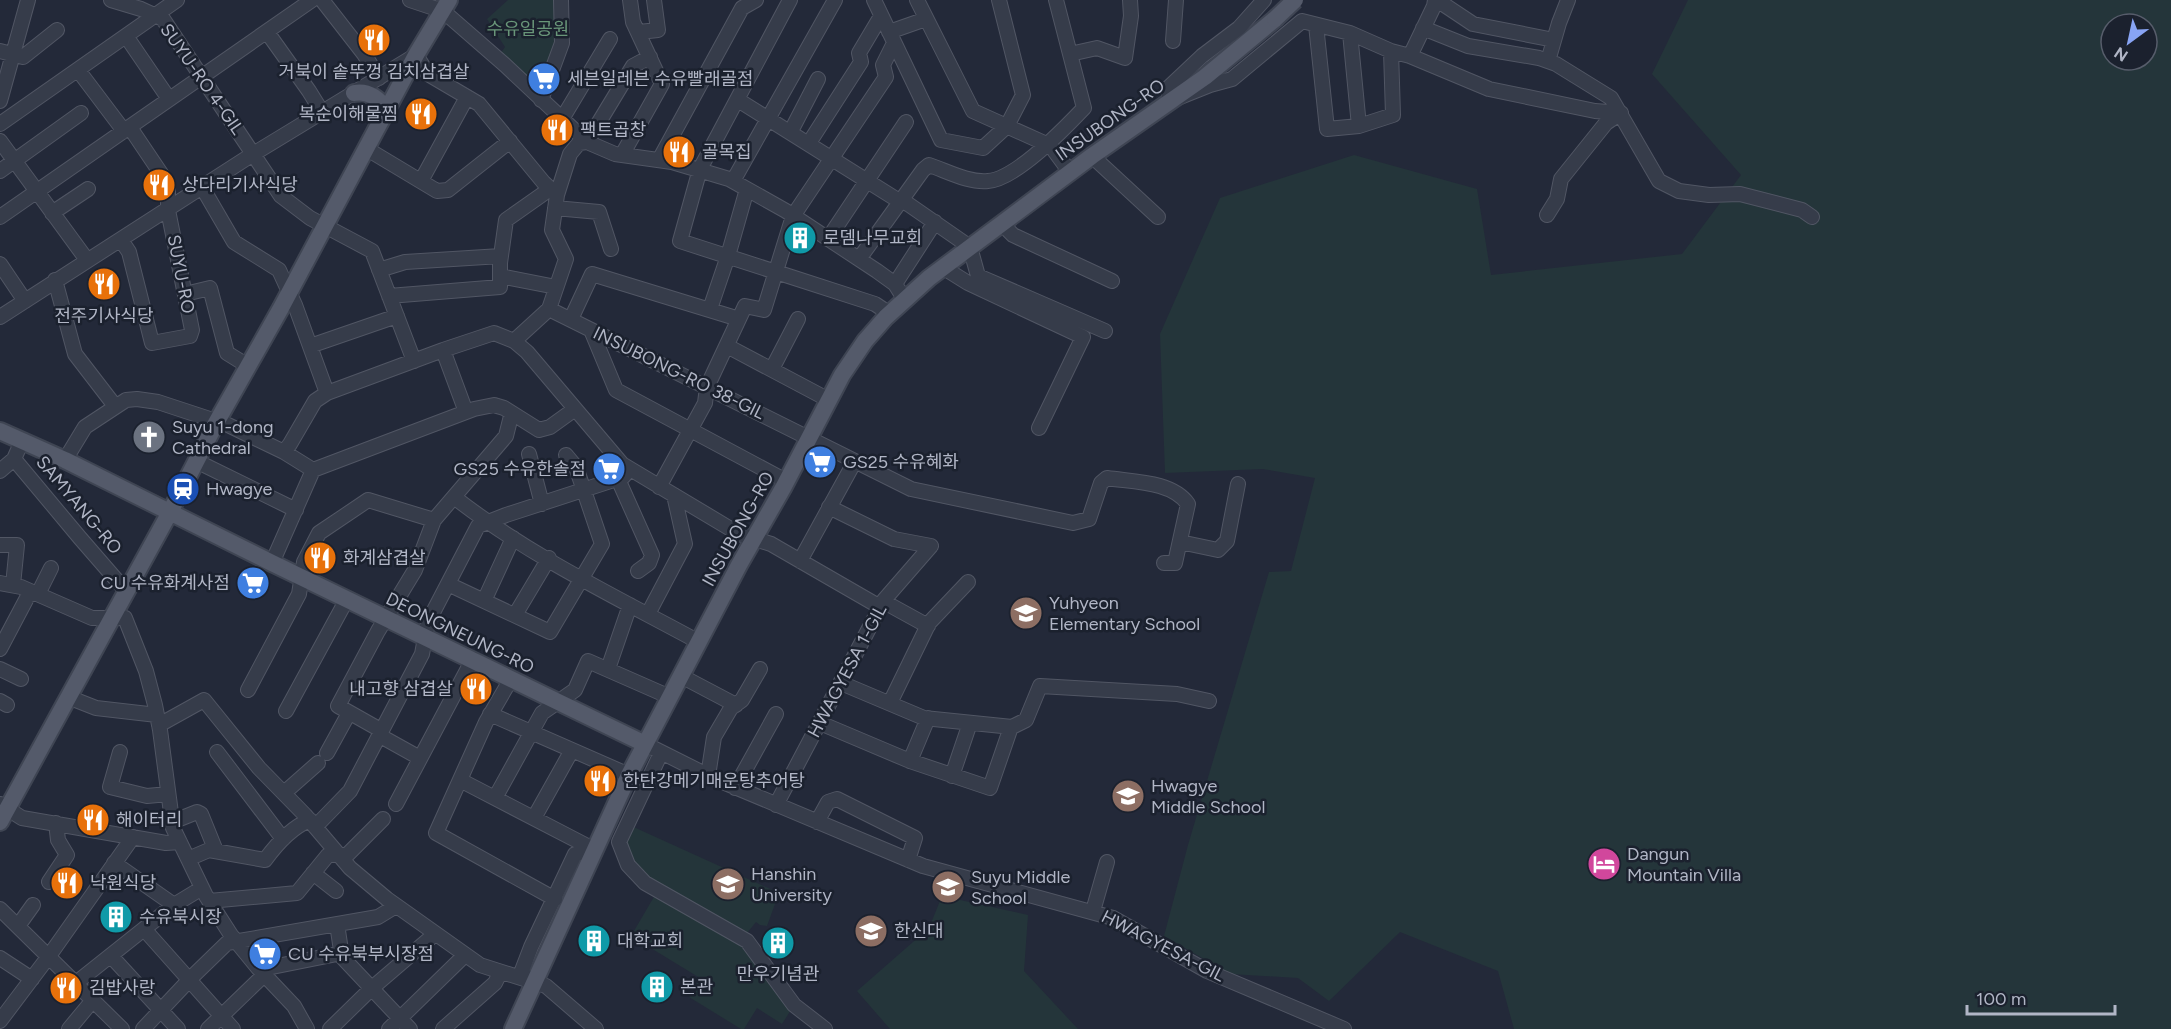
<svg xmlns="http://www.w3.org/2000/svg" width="2171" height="1029" font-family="Figtree,'Noto Sans KR',sans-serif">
<rect width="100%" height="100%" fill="#232939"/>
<path fill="#24353a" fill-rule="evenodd" d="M 508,0 L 556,0 L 556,39 L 537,93 L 498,57 L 505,47 L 487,19 Z
M 1688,0 L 2171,0 L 2171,1029 L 1514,1029 L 1498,971 L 1400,932 L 1329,1001 L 1298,978 L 1230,974 L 1164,936 L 1188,845 L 1269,572 L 1291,571 L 1315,478 L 1263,469 L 1165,473 L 1160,334 L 1220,198 L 1354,155 L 1477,189 L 1491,275 L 1682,254 L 1741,175 L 1652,74 ZM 2111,24 L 2147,24 L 2147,60 L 2111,60 Z
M 627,824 L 779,893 L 767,926 L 760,925 L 756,922 L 743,938 L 794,1005 L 782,1024 L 757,1008 L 744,1029 L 741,1029 L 689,997 L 700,978 L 631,936 L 658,890 L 645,883 L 619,842 Z
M 942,896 L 1028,915 L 1024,971 L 1078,1029 L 890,1029 L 857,991 L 929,928 Z"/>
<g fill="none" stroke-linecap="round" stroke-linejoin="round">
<g stroke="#515664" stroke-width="16">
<path id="minor" d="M 111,0 L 141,9 L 163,19 L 281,196 L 310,218 L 372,251 L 414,361
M 322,0 L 364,54 L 379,78
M 410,0 L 443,11 L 505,65 L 587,142 L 615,154 L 672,162 L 729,179 L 786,211 L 877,271 L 895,284 L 905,300
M 790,0 L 700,169 L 680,241 L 875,304 L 890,314
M 874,0 L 941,140 L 983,148 L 1007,126 L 1023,95 L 999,0
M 917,0 L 973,111 L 1042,142 L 1053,149 L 1070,172
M 1264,0 L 1239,28 L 1202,56 L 1168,88 L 1170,101 L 1210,85 L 1232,79 L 1302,21
M 1440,0 L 1443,4 L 1473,24 L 1554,40
M 1302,21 L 1350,33 L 1391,51 L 1410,56 L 1489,89 L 1595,111 L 1621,113
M 1316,25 L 1327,129 L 1359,126 L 1393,115 L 1391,51
M 1423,28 L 1468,46 L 1539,58 L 1556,64 L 1611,98 L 1659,181 L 1679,191 L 1709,195 L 1740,194 L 1802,210 L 1812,217
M 267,32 L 309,91 L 322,112
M 639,32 L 658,30 L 654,0
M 889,32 L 926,19
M 1350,33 L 1359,126
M 126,36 L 169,99
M 1173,41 L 1176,0
M 0,51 L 23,57 L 57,30
M 1070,54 L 1097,48 L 1125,58 L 1131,16 L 1130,0
M 1410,56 L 1434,6 L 1435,0
M 1548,61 L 1559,23 L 1568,0
M 78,70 L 124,131
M 541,100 L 562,43 L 561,0
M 738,100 L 896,199 L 908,204 L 970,247 L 978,276 L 1105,331
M 0,101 L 28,0
M 562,119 L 610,39
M 0,124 L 177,0
M 791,131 L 818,79
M 0,141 L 87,260
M 809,143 L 861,62 L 859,53 L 881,16
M 367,149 L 437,191 L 448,190 L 510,141
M 622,155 L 662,84 L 633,22 L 630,0
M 1092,156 L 1158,217
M 659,160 L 742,8 L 756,0
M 0,171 L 81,113
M 421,181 L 467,97
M 733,181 L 835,0
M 202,187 L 234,242 L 279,270 L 295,305 L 327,393
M 557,195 L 570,154 L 579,143 L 587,142 L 633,66 L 650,57
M 555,208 L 599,212 L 611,249
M 52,213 L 88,189
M 1547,215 L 1557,199 L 1561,179 L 1606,123 L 1621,113
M 0,217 L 312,0
M 1001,223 L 1013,235 L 1112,281
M 828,239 L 906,122
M 121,240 L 129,252 L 152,343 L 190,336 L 192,330 L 168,210 L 168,184 L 133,132 L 127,129
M 859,259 L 923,170 L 929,165 C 947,171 969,183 988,181 C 1016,179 1065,128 1084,108 L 1056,0
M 0,264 L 25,301
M 944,268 L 968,283 L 1083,337 L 1039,428
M 379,270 L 405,262 L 501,256
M 500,276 L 556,287
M 55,280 L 75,354 L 115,406
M 895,284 L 935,222
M 185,294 L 210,288 L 227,353 L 248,366
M 389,296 L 500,287 L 500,263 L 506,220 L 550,189
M 549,309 L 911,489 L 1073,523 L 1089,519 L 1101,483 L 1107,478 C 1133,482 1172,481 1188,504 L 1175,563 L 1164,563
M 710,309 L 728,256 L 747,189
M 0,317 L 250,156 L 416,55 L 428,74 L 479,104 L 544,183 L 557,195 L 552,230 L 566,259 L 549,309 L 514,341
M 571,319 L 592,274 L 739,319
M 591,330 L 616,390 L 786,481
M 310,346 L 397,316
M 727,346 L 829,400
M 443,350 L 466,412
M 772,369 L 798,319
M 22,441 L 14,459 L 80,538 L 126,591
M 284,452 L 290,444 L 315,401 L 327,393 L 443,350 L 494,333 L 514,341 L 527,352 L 622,464 L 739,534 L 771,544 L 875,604 L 888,604 L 928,626
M 529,454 L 542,504
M 65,460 L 85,427 L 126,400 L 137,399 L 158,402 L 228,425 L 284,452 L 313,470
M 196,461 L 296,510
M 313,470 L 474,409 L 494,405 L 504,408 L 539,430 L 550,427 L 575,409
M 0,471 L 14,459
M 618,479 L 652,555 L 649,563 L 638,571
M 659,487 L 705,403 L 707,387 L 745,306 L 764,310 L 793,216 L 886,77 L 883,65 L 894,43
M 454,497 C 528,555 616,597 699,642
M 829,507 L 894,539 L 931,546
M 1180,542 L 1218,550 L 1227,541 L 1238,484
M 0,545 L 17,545 L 13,585
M 800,561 L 855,461
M 272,563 L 313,470
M 0,583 L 21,587 L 92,618 L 125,618 L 146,671 L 155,705 L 160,730 L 173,828 L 206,896 L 231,935 L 258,968 L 294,1006 L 307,1029
M 448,584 L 550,632 L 602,544 L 576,467 L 566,455
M 484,601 L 513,538
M 648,614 L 685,544 L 674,495
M 515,615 L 549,558
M 0,649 L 28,596 L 40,590 L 51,568
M 0,669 L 21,679
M 608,669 L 630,605
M 681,676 L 736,705
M 511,679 L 486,722 L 436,833 L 555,899
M 841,683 L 924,718 L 1012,727 L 1026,720 L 1040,686 L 1177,694 L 1209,701
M 248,690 L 299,594 L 304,562 L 319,533 L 368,500 L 434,520
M 68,697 L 96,708 L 157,715
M 0,701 L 7,705
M 890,703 L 929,623 L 968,582
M 286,711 L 347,599
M 490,714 L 629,775
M 820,723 L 910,761 L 990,788 L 1011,727
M 159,725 L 204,700 L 259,768 L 305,815 L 350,868 L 387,899 L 480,965 L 546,986 L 596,1029
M 645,744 L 711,777 L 923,866 L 1113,918 L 1207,971 L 1344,1029
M 120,752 L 110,787 L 147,796 L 168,794
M 217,752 L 283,839
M 327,753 L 349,713
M 661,753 L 619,842 L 628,865 L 645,883 L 747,941 L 794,1005 L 825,1029
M 420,758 L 384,738 L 377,728 L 338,706 L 378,631 L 415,570 L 434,520 L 506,436 L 511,416
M 910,761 L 928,718
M 708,776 L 714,737 L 731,708 L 742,700 L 760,669
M 952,776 L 970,723
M 460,780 L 595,850
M 735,788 L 776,714
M 284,793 L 318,763
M 495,798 L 542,713 L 575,690 L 588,661 L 670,697
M 0,804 L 22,818 L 166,843 L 180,842
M 396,804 L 473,659
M 776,805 L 884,600 L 931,546
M 534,818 L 572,750
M 172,822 L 197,812 L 201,814 L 216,851
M 817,822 L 828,802 L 837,799 L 915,838 L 908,860
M 315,827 L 350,791 L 422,654 L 428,622 L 478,526 L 506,515 L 623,477 L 630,469
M 188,859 L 209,850 L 265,860 C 276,845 292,827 310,820
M 114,863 L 174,905
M 313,873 L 336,891
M 49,882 L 67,855 L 58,840 L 56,823
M 209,901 L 297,893 L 328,855 L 347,855 L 383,819
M 0,909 L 122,1029
M 1093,911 L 1107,862
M 337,924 L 342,957 L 410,1029
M 18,926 L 33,905
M 144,929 L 233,1029
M 111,956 L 178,1029
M 0,958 L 32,979
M 532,981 L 521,973 L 531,947 L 575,854 L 595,850
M 76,983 L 174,905 L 202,888
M 0,1021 L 49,956 L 133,837
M 69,1029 L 93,1000
M 143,1029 L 193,976 L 227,943 L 378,917 L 396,906
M 208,1029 L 264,975 L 267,968 L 342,953
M 330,1029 L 372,988 L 435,934
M 389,1029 L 465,955
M 443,1029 L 495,983 L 500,973"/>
</g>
<g stroke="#3f4553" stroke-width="20">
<path id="major" d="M 354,93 C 369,90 379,99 387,110
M 0,431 L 65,460 L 272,563 L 645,744
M 0,822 L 170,512 L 216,423 L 281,308 L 416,55 L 449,0
M 513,1029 L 629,775 L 739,565 L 783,488 L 842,375 L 865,341 L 886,317 L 929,278 L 1092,156 L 1205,77 L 1275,19"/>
</g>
<use href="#minor" stroke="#363c4a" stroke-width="14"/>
<use href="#major" stroke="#545a6a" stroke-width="16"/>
<g stroke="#3f4553" stroke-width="20" stroke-linecap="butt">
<path id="major-bridge" d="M 1275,19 L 1295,0"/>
</g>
<use href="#major-bridge" stroke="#545a6a" stroke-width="16"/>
</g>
<defs>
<g id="restaurant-disc" transform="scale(1.725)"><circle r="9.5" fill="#e8710a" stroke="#1b212e"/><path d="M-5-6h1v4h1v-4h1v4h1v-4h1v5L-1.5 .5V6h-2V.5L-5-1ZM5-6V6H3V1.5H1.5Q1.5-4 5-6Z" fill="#fff"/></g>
<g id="supermarket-disc" transform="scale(1.725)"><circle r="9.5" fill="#3f7fe0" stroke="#1b212e"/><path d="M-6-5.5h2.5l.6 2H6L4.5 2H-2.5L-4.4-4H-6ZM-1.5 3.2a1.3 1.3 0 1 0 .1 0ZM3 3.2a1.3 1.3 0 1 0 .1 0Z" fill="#fff"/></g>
<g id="building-disc" transform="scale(1.725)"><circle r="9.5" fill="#0f9aa8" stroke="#1b212e"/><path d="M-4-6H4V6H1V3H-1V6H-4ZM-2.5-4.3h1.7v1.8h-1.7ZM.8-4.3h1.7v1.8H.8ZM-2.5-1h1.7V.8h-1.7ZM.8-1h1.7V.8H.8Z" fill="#fff"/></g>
<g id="church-disc" transform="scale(1.725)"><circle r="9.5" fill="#6b7280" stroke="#1b212e"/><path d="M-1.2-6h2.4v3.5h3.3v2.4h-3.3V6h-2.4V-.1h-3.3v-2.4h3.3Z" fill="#fff"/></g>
<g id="station-disc" transform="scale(1.725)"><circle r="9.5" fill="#1a4fb4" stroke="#1b212e"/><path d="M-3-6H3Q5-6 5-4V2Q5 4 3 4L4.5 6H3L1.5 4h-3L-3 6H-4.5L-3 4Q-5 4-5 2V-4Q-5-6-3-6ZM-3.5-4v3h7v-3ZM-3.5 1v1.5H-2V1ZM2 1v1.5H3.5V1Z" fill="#fff"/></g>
<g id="school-disc" transform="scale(1.725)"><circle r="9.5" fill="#8d6e63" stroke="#1b212e"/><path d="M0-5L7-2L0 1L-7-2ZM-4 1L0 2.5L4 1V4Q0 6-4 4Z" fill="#fff"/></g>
<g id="hotel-disc" transform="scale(1.725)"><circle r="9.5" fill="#d1479c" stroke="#1b212e"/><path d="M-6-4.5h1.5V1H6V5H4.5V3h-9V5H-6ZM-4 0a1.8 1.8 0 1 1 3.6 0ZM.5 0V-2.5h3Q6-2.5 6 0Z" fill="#fff"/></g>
<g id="university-disc" transform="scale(1.725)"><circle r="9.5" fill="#8d6e63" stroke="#1b212e"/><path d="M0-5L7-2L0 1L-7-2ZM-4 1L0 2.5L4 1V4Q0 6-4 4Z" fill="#fff"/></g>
</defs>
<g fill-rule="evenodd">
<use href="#restaurant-disc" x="374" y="40"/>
<use href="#supermarket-disc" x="544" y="79"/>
<use href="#restaurant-disc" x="421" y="114"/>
<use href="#restaurant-disc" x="557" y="130"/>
<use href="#restaurant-disc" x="679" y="152"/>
<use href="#restaurant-disc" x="159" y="185"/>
<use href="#building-disc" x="800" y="238"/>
<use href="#restaurant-disc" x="104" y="284"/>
<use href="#church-disc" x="149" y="437"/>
<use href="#supermarket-disc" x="820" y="462"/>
<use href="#supermarket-disc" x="609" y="469"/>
<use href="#station-disc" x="183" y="489"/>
<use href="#restaurant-disc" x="320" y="558"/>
<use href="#supermarket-disc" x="253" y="583"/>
<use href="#school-disc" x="1026" y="613"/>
<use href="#restaurant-disc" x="476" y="689"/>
<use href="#restaurant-disc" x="600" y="781"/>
<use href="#school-disc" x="1128" y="796"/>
<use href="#restaurant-disc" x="93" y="820"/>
<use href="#hotel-disc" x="1604" y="864"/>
<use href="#restaurant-disc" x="67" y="883"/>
<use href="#university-disc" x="728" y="884"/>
<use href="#school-disc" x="948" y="887"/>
<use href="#building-disc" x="116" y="917"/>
<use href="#school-disc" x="871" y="931"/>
<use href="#building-disc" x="594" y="941"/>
<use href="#building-disc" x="778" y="943"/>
<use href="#supermarket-disc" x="265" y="954"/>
<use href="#building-disc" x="657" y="987"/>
<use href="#restaurant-disc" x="66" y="988"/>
</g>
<g text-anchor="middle" stroke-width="5" stroke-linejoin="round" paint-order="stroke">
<g font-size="18" fill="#699679" stroke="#1b212e">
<text x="528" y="35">수유일공원</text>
</g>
<g font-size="18" fill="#b1b6c6" stroke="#1b212e" text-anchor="start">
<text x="374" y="78" text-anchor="middle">거북이 솥뚜껑 김치삼겹살</text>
<text x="567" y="85">세븐일레븐 수유빨래골점</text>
<text x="398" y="120" text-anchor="end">복순이해물찜</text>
<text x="580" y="136">팩트곱창</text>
<text x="702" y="158">골목집</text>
<text x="182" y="191">상다리기사식당</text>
<text x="823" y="244">로뎀나무교회</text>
<text x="104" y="322" text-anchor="middle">전주기사식당</text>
<text x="172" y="433">Suyu 1-dong<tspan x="172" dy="21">Cathedral</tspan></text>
<text x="843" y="468">GS25 수유혜화</text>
<text x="586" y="475" text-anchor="end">GS25 수유한솔점</text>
<text x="206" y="495">Hwagye</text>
<text x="343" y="564">화계삼겹살</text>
<text x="230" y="589" text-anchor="end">CU 수유화계사점</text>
<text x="1049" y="609">Yuhyeon<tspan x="1049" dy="21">Elementary School</tspan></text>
<text x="453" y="695" text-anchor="end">내고향 삼겹살</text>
<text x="623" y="787">한탄강메기매운탕추어탕</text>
<text x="1151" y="792">Hwagye<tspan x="1151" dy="21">Middle School</tspan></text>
<text x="116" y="826">해이터리</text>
<text x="1627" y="860">Dangun<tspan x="1627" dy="21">Mountain Villa</tspan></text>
<text x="751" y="880">Hanshin<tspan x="751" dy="21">University</tspan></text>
<text x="971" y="883">Suyu Middle<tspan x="971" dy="21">School</tspan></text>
<text x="90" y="889">낙원식당</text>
<text x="139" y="923">수유북시장</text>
<text x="894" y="937">한신대</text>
<text x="617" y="947">대학교회</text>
<text x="288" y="960">CU 수유북부시장점</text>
<text x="778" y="980" text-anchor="middle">만우기념관</text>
<text x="680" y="993">본관</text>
<text x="89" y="994">김밥사랑</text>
</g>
<g font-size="18" fill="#b1b6c6" stroke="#1b212e">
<text transform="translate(202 79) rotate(55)" y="6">SUYU-RO 4-GIL</text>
<text transform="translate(1110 120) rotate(-35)" y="6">INSUBONG-RO</text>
<text transform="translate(181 274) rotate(79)" y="6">SUYU-RO</text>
<text transform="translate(679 373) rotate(26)" y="6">INSUBONG-RO 38-GIL</text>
<text transform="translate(79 505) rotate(50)" y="6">SAMYANG-RO</text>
<text transform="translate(738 529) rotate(-61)" y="6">INSUBONG-RO</text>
<text transform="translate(460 633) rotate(26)" y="6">DEONGNEUNG-RO</text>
<text transform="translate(847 671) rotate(-62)" y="6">HWAGYESA 1-GIL</text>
<text transform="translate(1163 946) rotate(27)" y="6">HWAGYESA-GIL</text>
</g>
</g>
<g transform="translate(2129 42) rotate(213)"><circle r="28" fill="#1b212e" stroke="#575d6b" stroke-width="1.5"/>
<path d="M0-4.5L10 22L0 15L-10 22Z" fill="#88a4f4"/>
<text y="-9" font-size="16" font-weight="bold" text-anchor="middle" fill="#b1b6c6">N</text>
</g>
<path d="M1967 1005v9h148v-9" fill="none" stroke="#b1b6c6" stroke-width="3"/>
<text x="1976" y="1005" font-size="18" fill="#b1b6c6" stroke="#1b212e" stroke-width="4.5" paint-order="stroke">100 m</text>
</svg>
